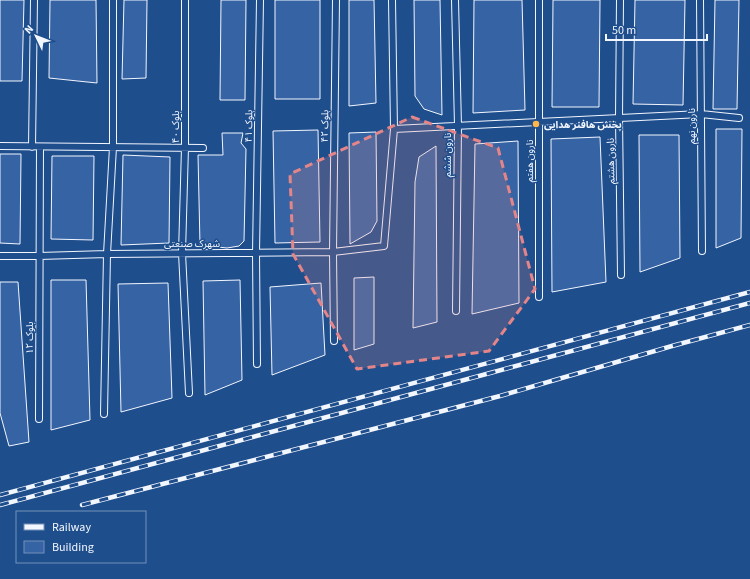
<svg xmlns="http://www.w3.org/2000/svg" width="750" height="579" font-family="'Source Sans 3','Noto Sans Arabic',sans-serif">
<rect width="100%" height="100%" fill="#1f4e8c"/>
<path fill="#3563a3" stroke="#f2f6ff" d="M 0,0 L 24,0 L 22,81 L 0,81 Z
M 50,0 L 96,0 L 97,83 L 49,78 Z
M 124,0 L 147,0 L 146,78 L 122,79 Z
M 221,0 L 246,0 L 245,100 L 220,100 Z
M 275,0 L 320,0 L 320,99 L 275,99 Z
M 349,0 L 374,0 L 376,103 L 349,106 Z
M 414,0 L 440,0 L 442,115 L 424,109 L 415,96 Z
M 474,0 L 522,0 L 525,110 L 473,113 Z
M 553,0 L 600,0 L 599,107 L 552,107 Z
M 635,0 L 685,0 L 683,105 L 633,104 Z
M 715,0 L 739,0 L 737,109 L 713,109 Z
M 716,129 L 742,129 L 741,238 L 716,248 Z
M 318,130 L 320,242 L 275,243 L 273,131 Z
M 376,132 L 377,221 L 371,232 L 350,244 L 349,133 Z
M 222,133 L 243,133 L 241,143 L 246,149 L 244,241 L 239,246 L 227,248 L 200,245 L 198,155 L 223,155 Z
M 639,135 L 679,135 L 680,258 L 640,272 Z
M 600,137 L 606,282 L 552,292 L 551,139 Z
M 518,141 L 519,303 L 472,314 L 475,144 Z
M 436,146 L 437,322 L 413,328 L 415,182 L 419,157 Z
M 0,154 L 21,154 L 20,244 L 0,243 Z
M 123,155 L 170,157 L 169,243 L 121,245 Z
M 52,156 L 94,156 L 93,240 L 51,239 Z
M 374,277 L 374,344 L 354,350 L 354,278 Z
M 51,280 L 86,280 L 90,420 L 51,430 Z
M 240,280 L 242,380 L 205,395 L 203,281 Z
M 0,282 L 18,282 L 29,442 L 9,446 L 0,413 Z
M 168,283 L 172,398 L 121,412 L 118,284 Z
M 321,283 L 325,355 L 272,375 L 270,287 Z"/>
<g fill="none" stroke-linecap="round" stroke-linejoin="round">
<g stroke="#f2f6ff" stroke-width="8">
<path id="lane" d="M 185,0 L 185,147 L 182,253 L 189,393
M 455,0 L 458,126 L 456,311
M 620,0 L 619,118 L 621,275
M 700,0 L 702,251
M 394,129 L 701,114 L 739,118
M 0,146 L 203,148
M 32,147 L 34,0
M 0,256 L 39,256 L 107,254 L 333,252 L 384,246 L 394,129 L 392,0
M 539,297 L 539,0
M 334,341 L 333,252 L 336,0
M 257,364 L 256,253 L 260,0
M 104,414 L 107,254 L 113,147 L 113,0
M 39,419 L 40,147"/>
</g>
<use href="#lane" stroke="#1f4e8c" stroke-width="6"/>
<g stroke="#f2f6ff" stroke-width="4.5">
<path id="rail" d="M 0,495 L 750,292
M 0,505 L 750,303
M 82,505 L 500,396 L 672,346 L 750,325"/>
</g>
<use href="#rail" stroke="#1f4e8c" stroke-width="3" stroke-dasharray="9" stroke-linecap="butt"/>
</g>
<path fill="#e38589" fill-opacity="0.2" stroke="#e38589" stroke-width="3" stroke-dasharray="8 5" stroke-linejoin="round" d="M 412,117 L 498,148 L 535,289 L 489,351 L 357,369 L 293,254 L 290,174 Z"/>
<circle fill="#ffb74d" stroke="#1f4e8c" stroke-width="1.5" cx="536" cy="124" r="4"/>
<g text-anchor="middle" stroke-width="3" stroke-linejoin="round" paint-order="stroke">
<g font-size="10" font-weight="bold" fill="#f2f6ff" stroke="#1f4e8c" text-anchor="start">
<text x="544" y="128">پخش هافنر هدایی</text>
</g>
<g font-size="10" fill="#f2f6ff" stroke="#1f4e8c">
<text transform="translate(248 126) rotate(-89)" y="4">بلوک ۴۱</text>
<text transform="translate(324 126) rotate(-89)" y="4">بلوک ۴۲</text>
<text transform="translate(691 126) rotate(-90)" y="4">نارون نهم</text>
<text transform="translate(175 127) rotate(-90)" y="4">بلوک ۴۰</text>
<text transform="translate(447 155) rotate(-90)" y="4">نارون ششم</text>
<text transform="translate(529 161) rotate(-90)" y="4">نارون هفتم</text>
<text transform="translate(610 161) rotate(-91)" y="4">نارون هشتم</text>
<text x="192" y="247">شهرک صنعتی</text>
<text transform="translate(29 338) rotate(-90)" y="4">بلوک ۱۲</text>
</g>
</g>
<rect x="16" y="511" width="130" height="52" fill="#1f4e8c" stroke="#7391ba"/>
<rect x="24" y="524" width="20" height="6" fill="#f2f6ff" stroke="#7391ba"/>
<text x="52" y="531" font-size="12" fill="#f2f6ff">Railway</text>
<rect x="24" y="541" width="20" height="12" fill="#3563a3" stroke="#7391ba"/>
<text x="52" y="551" font-size="12" fill="#f2f6ff">Building</text>
<g transform="translate(36 36) rotate(313)" stroke="#1f4e8c" stroke-width="3" paint-order="stroke">
<path d="M0-3L7 15L0 10L-7 15Z" fill="#f2f6ff"/>
<text y="-6" font-size="11" font-weight="bold" text-anchor="middle" fill="#f2f6ff">N</text>
</g>
<path d="M606 34v6h101v-6" fill="none" stroke="#f2f6ff" stroke-width="2"/>
<text x="612" y="34" font-size="12" fill="#f2f6ff" stroke="#1f4e8c" stroke-width="3" paint-order="stroke">50 m</text>
</svg>
